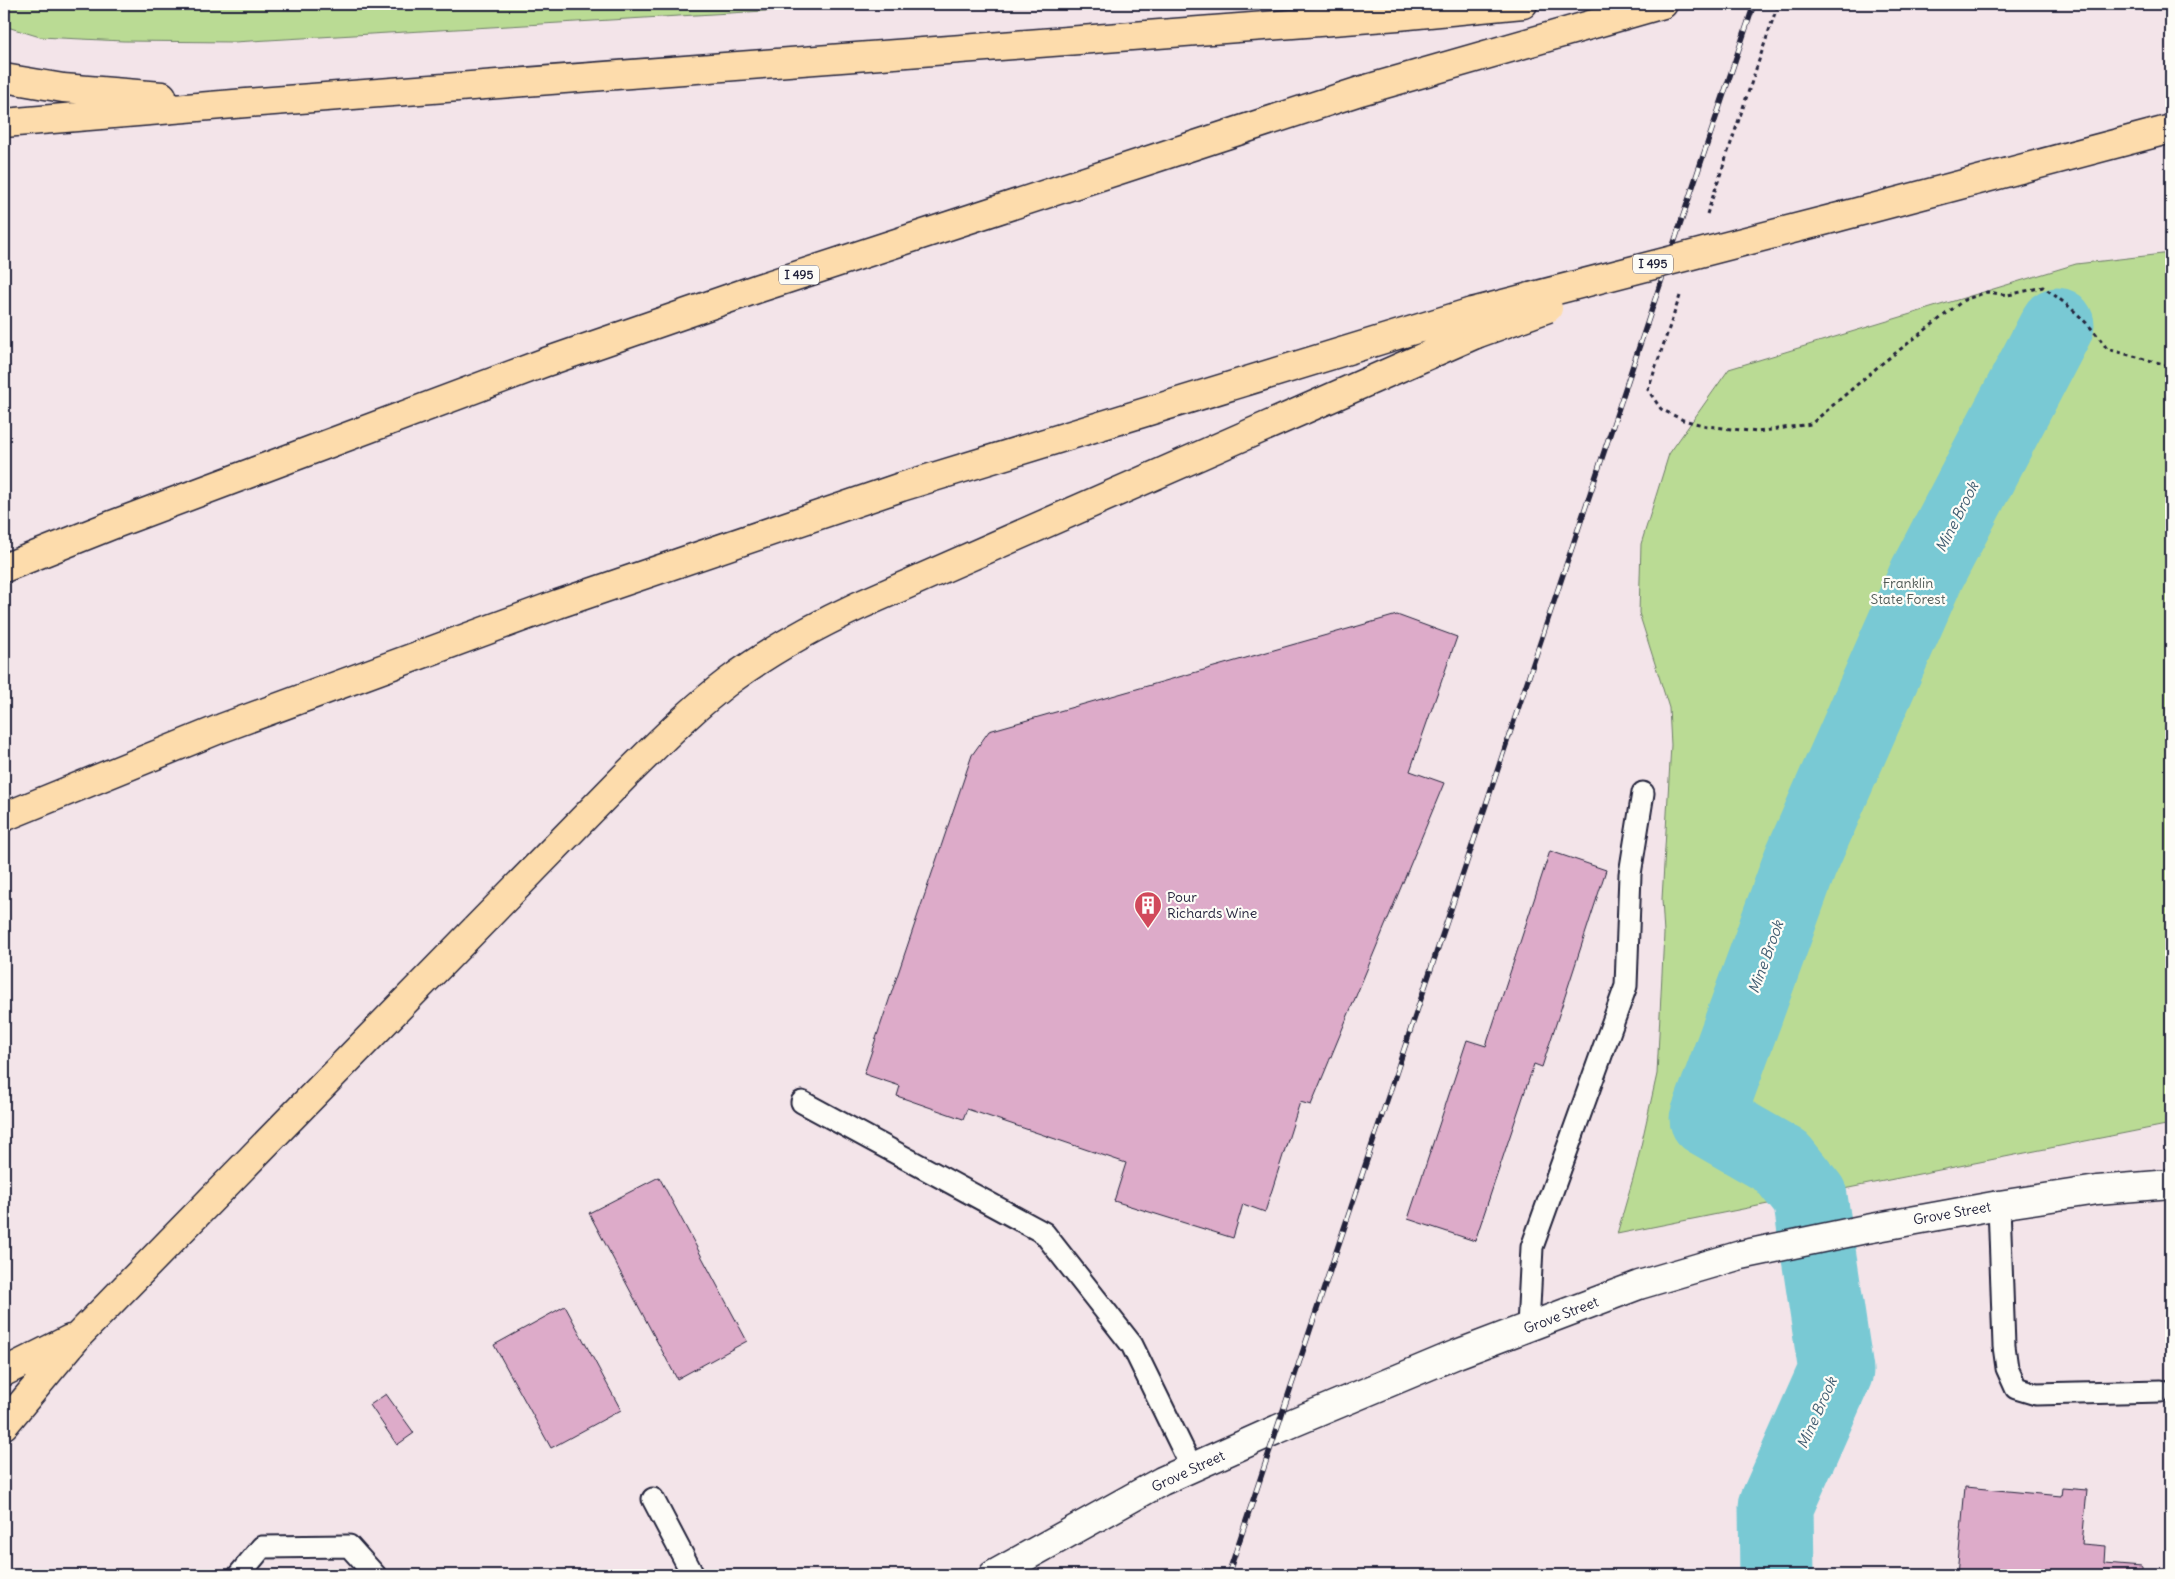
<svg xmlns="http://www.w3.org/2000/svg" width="2175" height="1579" font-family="Delius,sans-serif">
<rect width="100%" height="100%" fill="#f3e4e9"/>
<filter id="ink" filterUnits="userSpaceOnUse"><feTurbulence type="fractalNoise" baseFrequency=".02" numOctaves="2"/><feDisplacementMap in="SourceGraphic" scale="10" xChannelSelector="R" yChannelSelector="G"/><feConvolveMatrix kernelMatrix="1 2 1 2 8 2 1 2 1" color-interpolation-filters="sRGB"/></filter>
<g filter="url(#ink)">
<path fill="#badb94" stroke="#6e7e68" d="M 4,4 L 884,4 L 234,42 L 123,41 L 40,37 L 4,26 Z
M 2171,253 L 2171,1124 L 1617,1234 L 1636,1168 L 1657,1074 L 1664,934 L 1662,899 L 1671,745 L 1669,708 L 1639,613 L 1641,544 L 1669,454 L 1729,369 L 2076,264 Z"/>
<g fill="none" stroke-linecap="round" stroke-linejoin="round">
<path stroke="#79c9d4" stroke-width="75" d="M 1777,1575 L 1776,1506 L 1836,1371 L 1810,1197 L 1782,1162 L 1707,1119 L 1800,863 L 1926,576 L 2057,325"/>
</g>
<path fill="#ddabc9" stroke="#22223b" d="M 1397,615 L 1457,637 L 1410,771 L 1444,783 L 1311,1105 L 1300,1102 L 1265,1212 L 1243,1204 L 1233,1238 L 1114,1201 L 1126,1163 L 967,1109 L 963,1119 L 897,1096 L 900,1086 L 864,1074 L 972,755 L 989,731 Z
M 1550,851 L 1606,870 L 1542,1067 L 1534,1064 L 1475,1241 L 1408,1219 L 1467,1040 L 1486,1046 Z
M 659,1177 L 747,1341 L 677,1379 L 589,1213 Z
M 565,1306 L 621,1410 L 551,1448 L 494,1345 Z
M 386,1394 L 414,1433 L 397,1445 L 370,1405 Z
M 1965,1487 L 2061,1496 L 2062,1488 L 2087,1490 L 2082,1544 L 2106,1546 L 2105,1563 L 2142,1566 L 2142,1575 L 1957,1575 Z"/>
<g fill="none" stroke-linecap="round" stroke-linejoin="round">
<g stroke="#22223b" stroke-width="25">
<path id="service" d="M 802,1102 L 1044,1233 L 1132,1345 L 1192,1468
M 1999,1205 L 2004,1346 L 2007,1368 L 2016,1388 L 2036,1394 L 2161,1391
M 1528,1327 L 1532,1247 L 1626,986 L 1630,874 L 1643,793
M 653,1499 L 693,1575
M 239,1575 L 262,1547 L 349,1546 L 375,1575"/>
</g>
<g stroke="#22223b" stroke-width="31">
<path id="secondary" d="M 993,1575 L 1162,1481 L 1278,1429 L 1457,1354 L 1639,1285 L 1741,1255 L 1861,1230 L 1999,1205 L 2097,1190 L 2171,1184"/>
</g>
<g stroke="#22223b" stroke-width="31">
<path id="motorway" d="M 4,78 L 63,88 L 162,96
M 4,123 L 246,103 L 1398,16 L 1523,4
M 1835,218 L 2171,129
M 4,568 L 112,525 L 546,362 L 759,288 L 1360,91 L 1663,4
M 4,817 L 222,728 L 558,604 L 901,487 L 1472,312
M 4,1372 L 70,1339
M 4,1425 L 79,1335 L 625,776 C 659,743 692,709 729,681 C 769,651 813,627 858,606 L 1476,334"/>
</g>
<path stroke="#22223b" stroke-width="3" stroke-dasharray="4 4" stroke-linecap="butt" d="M 1707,214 L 1778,4
M 1680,296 L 1648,390 L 1661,409 L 1683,420 L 1707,426 L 1757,432 L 1811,424 L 1880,365 L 1964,300 L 1987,292 L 2008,295 L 2043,287 C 2069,305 2090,323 2107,349 L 2171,366"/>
<use href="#service" stroke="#fdfcf7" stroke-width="21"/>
<use href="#secondary" stroke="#fdfcf7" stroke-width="28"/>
<use href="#motorway" stroke="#fddcac" stroke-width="28"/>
<g stroke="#22223b" stroke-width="5.5">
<path id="rail" d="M 1228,1575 L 1754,4"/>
</g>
<use href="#rail" stroke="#fdfcf7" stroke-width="4" stroke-dasharray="11" stroke-linecap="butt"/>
<g stroke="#22223b" stroke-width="31" stroke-linecap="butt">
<path id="motorway-bridge" d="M 1472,312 L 1835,218
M 1476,334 L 1548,308"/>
</g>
<use href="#motorway-bridge" stroke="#fddcac" stroke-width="28"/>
</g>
</g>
<defs>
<g id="building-pin" transform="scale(1.4375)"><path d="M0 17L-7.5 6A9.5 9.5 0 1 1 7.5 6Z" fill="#d1495b" stroke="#fdfcf7"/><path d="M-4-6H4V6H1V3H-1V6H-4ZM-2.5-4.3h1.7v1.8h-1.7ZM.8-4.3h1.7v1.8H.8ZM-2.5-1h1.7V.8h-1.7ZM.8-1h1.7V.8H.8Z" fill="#fff"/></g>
</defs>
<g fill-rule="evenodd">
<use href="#building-pin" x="1148" y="905"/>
</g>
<g text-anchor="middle" stroke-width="4.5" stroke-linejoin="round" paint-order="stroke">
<g fill="#fdfcf7" stroke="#646373" stroke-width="1">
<rect x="1633" y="254.5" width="40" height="19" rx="4"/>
<rect x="779" y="265.5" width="40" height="19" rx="4"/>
</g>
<g font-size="12" font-weight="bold" fill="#22223b">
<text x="1653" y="268">I 495</text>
<text x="799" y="279">I 495</text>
</g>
<g font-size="14" fill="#505a56" stroke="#fdfcf7">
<text x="1908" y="588">Franklin<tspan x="1908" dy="16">State Forest</tspan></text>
</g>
<g font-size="14" fill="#22223b" stroke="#fdfcf7" text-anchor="start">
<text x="1167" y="902">Pour<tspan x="1167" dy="16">Richards Wine</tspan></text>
</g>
<g font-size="14" fill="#22223b" stroke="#fdfcf7">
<text transform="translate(1952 1213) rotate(-10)" y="5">Grove Street</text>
<text transform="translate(1561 1315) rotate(-21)" y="5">Grove Street</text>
<text transform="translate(1188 1471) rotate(-25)" y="5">Grove Street</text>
</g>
<g font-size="15" font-style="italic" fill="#405c71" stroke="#fdfcf7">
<text transform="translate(1957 517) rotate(-63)" y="5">Mine Brook</text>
<text transform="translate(1766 957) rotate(-70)" y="5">Mine Brook</text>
<text transform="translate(1817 1413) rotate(-66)" y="5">Mine Brook</text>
</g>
</g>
<rect width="2175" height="1579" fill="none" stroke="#fdfcf7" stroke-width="20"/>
<rect x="10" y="10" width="2155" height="1559" fill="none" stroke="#22223b" stroke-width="2" filter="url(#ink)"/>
</svg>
